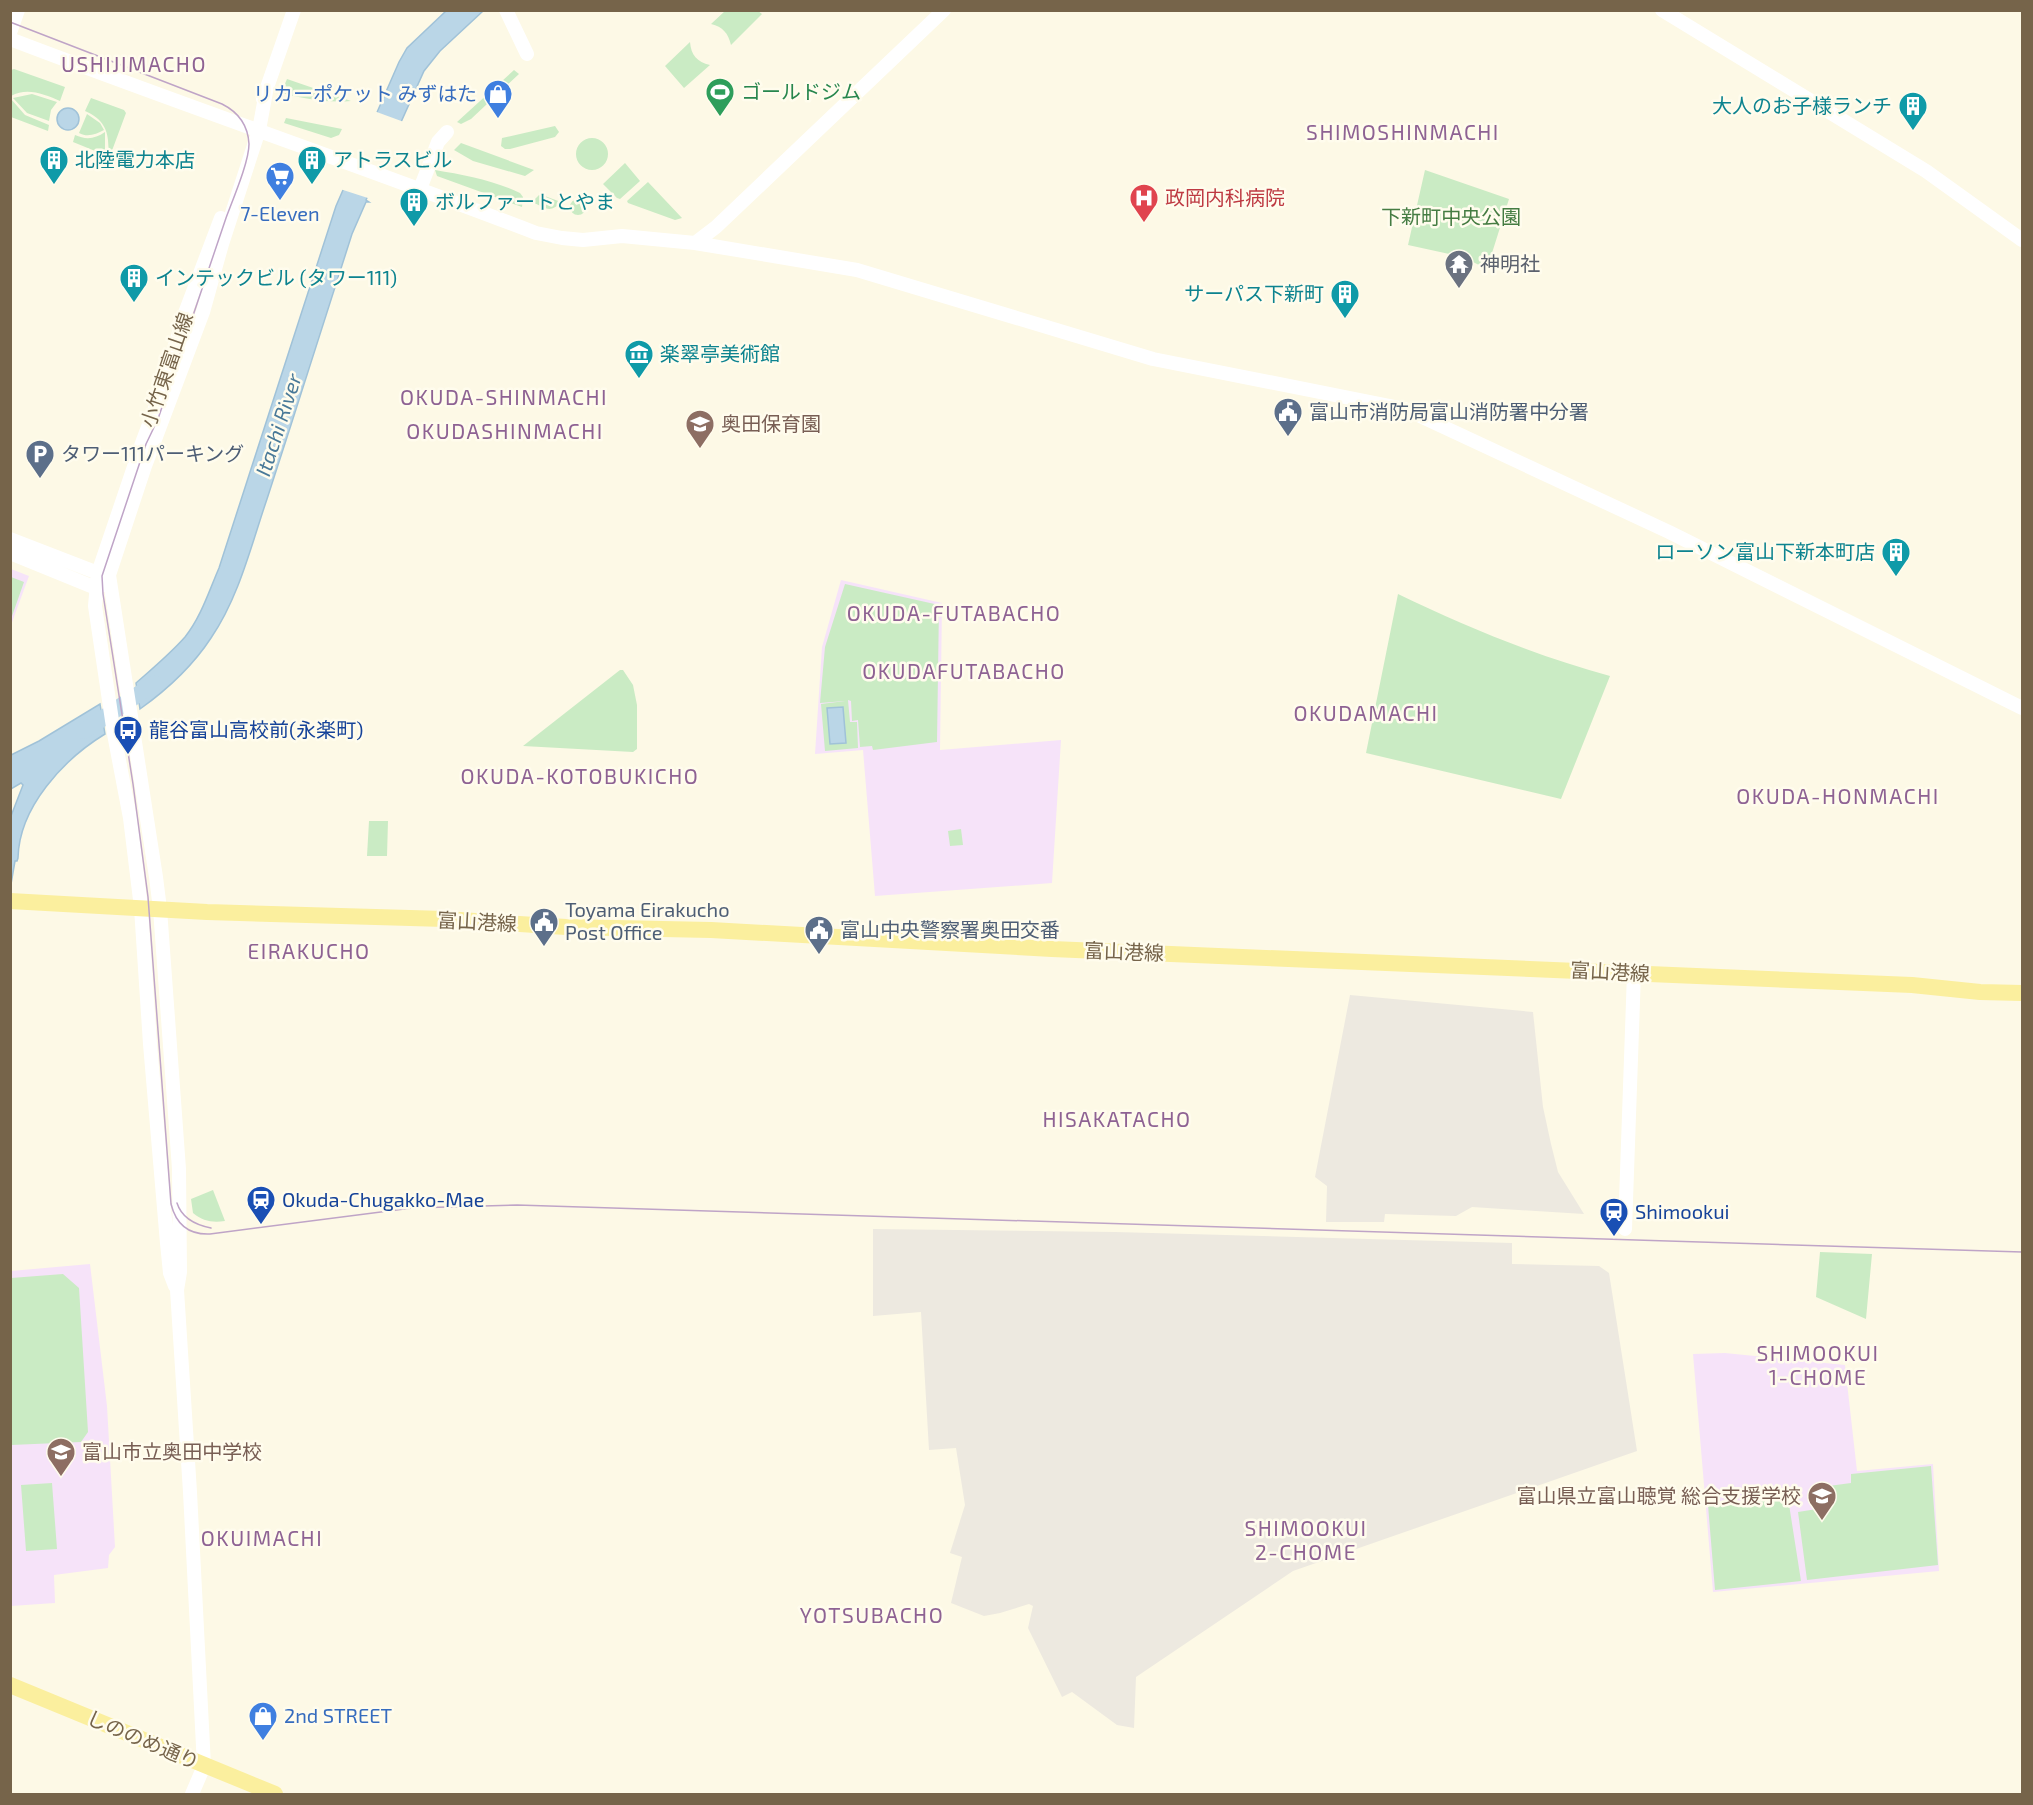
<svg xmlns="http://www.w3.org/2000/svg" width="2033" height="1805" font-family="'Exo 2','Noto Sans JP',sans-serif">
<rect width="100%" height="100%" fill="#fdf9e6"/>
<path fill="#ede9e0" d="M 1350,995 L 1533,1012 L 1543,1107 L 1551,1144 L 1558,1172 L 1584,1214 L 1472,1207 L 1456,1216 L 1385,1214 L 1384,1222 L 1326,1222 L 1327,1186 L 1315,1177 Z
M 873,1229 L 1115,1232 L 1512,1243 L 1512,1264 L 1599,1266 L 1609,1273 L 1637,1451 L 1293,1571 L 1136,1677 L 1134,1728 L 1117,1725 L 1072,1692 L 1062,1697 L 1028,1628 L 1033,1606 L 1029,1604 L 1000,1613 L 984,1616 L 951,1603 L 962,1557 L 950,1553 L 965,1505 L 956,1448 L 929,1450 L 921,1312 L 873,1316 Z"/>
<path fill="#f6e3f9" d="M 11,569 L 29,576 L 11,625 Z
M 841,580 L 942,603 L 940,750 L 1061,740 L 1052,883 L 875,896 L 863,750 L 815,754 L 822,647 Z
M 90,1264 L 107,1406 L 115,1547 L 109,1555 L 108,1568 L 54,1575 L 55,1603 L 11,1606 L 11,1271 Z
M 1725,1353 L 1845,1365 L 1857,1471 L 1933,1464 L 1939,1571 L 1713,1592 L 1693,1354 Z"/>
<path fill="#caebc4" d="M 725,11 L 758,11 L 762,14 L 731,45 C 728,33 723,27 711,24 Z
M 690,42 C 691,55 697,62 710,65 L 684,88 L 665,66 Z
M 14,69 L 65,87 L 60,101 C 44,94 27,87 11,96 L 11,70 Z
M 514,70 L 519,74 L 471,119 L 461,124 L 457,122 Z
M 287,79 L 351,101 C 327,103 305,99 281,93 Z
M 32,94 L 57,102 L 51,110 L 49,121 L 27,113 L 13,98 Z
M 91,98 L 124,110 L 126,113 L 110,156 L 108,156 C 110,134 106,120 85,111 Z
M 11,99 L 25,115 L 49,125 L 48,131 L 11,117 Z
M 87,114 L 100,123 L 104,130 C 96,134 88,138 79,133 Z
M 286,118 L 342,129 L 339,135 L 331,138 L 284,123 Z
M 555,126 L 559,132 L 555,137 L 510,149 L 505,149 L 501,146 L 502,138 Z
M 105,132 L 105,155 L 73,142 L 75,135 C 86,140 95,139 105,132 Z
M576 154a16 16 0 1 1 32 0a16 16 0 1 1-32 0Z
M 461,143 L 534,170 L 525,176 L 473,161 L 454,150 Z
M 625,163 L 640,181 L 620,199 L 617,198 L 603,184 Z
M 435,170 C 464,175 493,180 520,193 L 523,197 L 522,207 L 437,176 Z
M 1425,170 L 1509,199 L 1487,269 L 1463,257 L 1408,245 Z
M 648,182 L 682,218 L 675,220 L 628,203 L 627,201 Z
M 539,195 L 542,195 L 561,202 C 550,214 546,208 532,202 Z
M570 207a8 8 0 1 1 16 0a8 8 0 1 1-16 0Z
M 11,577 L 24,582 L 11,619 Z
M 845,584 L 939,605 L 937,742 L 873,750 L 872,746 L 860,747 L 858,720 L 852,721 L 851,701 L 848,700 L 850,722 L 857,722 L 858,748 L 825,751 L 821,704 L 845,701 L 820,703 L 825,647 Z
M 1398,594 C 1466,627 1537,656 1610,676 L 1561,799 L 1366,753 Z
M 620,670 L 623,670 L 633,685 L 637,705 L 637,749 L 633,752 L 523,746 Z
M 369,821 L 388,821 L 387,856 L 367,856 Z
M 961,829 L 963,845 L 950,846 L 948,831 Z
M 213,1190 L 225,1221 C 212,1223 203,1221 193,1213 L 191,1199 Z
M 1820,1252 L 1872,1254 L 1866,1319 L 1816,1297 Z
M 63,1274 L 79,1288 L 88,1432 L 81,1442 L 11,1445 L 11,1278 Z
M 1931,1466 L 1938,1565 L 1807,1580 L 1798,1512 L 1817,1509 L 1816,1495 L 1821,1494 L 1821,1487 L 1851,1483 L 1851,1474 Z
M 52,1483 L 57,1549 L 26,1551 L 21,1485 Z
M 1788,1498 L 1801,1581 L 1715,1590 L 1708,1505 Z"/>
<path fill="#bad6e7" stroke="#a0c2d8" stroke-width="1.5" d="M 446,11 L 483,11 L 440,51 L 424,71 L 366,200 L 369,202 L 366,202 L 352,234 C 323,323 296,411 267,499 C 251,546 239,597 211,638 C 192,667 168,689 140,709 L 136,683 C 153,668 170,654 185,637 C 201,617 209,591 219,568 L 336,206 L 399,62 L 407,48 Z
M57 119a11 11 0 1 1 22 0a11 11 0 1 1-22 0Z
M 100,704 L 105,734 C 64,759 19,807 18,858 L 17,861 L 15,861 L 11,884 L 11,816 L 23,785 L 21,783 L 11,789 L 11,755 L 39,741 Z
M 843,707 L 846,743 L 830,744 L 827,708 Z"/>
<path fill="#fdf9e6" d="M 374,111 L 404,122 L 370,199 L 371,199 L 340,189 Z"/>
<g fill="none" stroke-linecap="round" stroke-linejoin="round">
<path stroke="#bad6e7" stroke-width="16" d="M 84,731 L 155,683"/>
<path stroke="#fff" stroke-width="14" d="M 506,10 L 527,54
M 1662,10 L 1926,171 L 2022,240
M 10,33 L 18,10
M 10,39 C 185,106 362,166 536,233 L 562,238 L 583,240 L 622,236 L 695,243 L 857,270 L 1153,359 L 1405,409 L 1669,532 L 2022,708
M 263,99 L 294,10
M 420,189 L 438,142 L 447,132
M 695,243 L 716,227 L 944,10
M 10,539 L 98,573 L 109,583 L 96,587 L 91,586 L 10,553
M 1625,1229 L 1634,973
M 175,1286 L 170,1273 L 167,1243 L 150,1044 L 141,908 L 130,818 L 114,734 L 95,606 L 98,573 L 142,443 L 160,395 L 185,313 L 221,218
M 192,1794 L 204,1766 L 190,1492 L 177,1290 L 180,1272 L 179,1169 L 160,909 L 156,877 L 109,575 L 145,466 L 203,312 L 222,244 L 259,130 L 266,92"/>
<path stroke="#fbef9e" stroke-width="16" d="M 10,901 L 207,912 L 445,919 L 566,927 L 711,930 L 1052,949 L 1912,985 L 1980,992 L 2022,993
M 10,1685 L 275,1794"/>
<path stroke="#bfa4c7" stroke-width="1.5" d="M 10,22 L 222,104 C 238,112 248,125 249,144 C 249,162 233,199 226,218 C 204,285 181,352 158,419 L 146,444 L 102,576 L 103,594 L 133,784 L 148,897 L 171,1204 C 176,1224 188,1235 210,1234 L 412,1208 L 517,1205 L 2022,1252
M 177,1203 C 182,1219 196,1225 211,1228"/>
</g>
<defs>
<g id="stadium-pin" transform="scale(1.5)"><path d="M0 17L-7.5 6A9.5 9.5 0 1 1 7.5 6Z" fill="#2e9e5b" stroke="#fffced"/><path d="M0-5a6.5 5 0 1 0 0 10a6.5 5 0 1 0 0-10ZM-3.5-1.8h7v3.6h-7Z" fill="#fff"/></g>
<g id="shop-pin" transform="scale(1.5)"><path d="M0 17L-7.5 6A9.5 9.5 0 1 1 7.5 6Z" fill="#3f7fe0" stroke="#fffced"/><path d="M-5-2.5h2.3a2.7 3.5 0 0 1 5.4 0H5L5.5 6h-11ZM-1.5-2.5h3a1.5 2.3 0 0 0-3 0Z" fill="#fff"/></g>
<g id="building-pin" transform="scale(1.5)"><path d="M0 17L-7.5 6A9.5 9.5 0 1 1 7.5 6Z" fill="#0f9aa8" stroke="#fffced"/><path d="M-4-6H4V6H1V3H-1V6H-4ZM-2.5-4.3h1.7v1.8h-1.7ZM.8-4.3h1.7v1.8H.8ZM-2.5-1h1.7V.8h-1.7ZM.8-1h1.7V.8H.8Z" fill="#fff"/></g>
<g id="supermarket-pin" transform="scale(1.5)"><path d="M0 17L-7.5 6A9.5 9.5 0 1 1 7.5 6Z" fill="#3f7fe0" stroke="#fffced"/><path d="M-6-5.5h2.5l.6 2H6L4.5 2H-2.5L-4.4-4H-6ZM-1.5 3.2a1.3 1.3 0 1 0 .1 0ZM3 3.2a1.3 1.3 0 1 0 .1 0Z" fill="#fff"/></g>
<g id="hospital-pin" transform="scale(1.5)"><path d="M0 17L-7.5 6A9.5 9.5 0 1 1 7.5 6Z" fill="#e0444e" stroke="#fffced"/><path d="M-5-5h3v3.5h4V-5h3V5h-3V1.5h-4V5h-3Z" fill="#fff"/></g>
<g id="temple-pin" transform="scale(1.5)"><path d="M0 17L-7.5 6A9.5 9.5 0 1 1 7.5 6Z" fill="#6b7280" stroke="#fffced"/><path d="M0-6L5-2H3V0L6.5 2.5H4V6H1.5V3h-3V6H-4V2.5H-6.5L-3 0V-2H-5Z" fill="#fff"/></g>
<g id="museum-pin" transform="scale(1.5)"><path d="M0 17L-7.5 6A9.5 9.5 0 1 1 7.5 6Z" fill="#0f9aa8" stroke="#fffced"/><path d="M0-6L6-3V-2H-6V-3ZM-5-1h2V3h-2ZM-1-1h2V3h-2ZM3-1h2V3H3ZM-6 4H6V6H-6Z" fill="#fff"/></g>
<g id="civic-pin" transform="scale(1.5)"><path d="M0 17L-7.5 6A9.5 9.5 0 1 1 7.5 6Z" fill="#5c6f8a" stroke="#fffced"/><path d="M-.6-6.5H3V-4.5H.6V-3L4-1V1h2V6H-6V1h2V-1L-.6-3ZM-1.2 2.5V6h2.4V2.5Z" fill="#fff"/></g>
<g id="school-pin" transform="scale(1.5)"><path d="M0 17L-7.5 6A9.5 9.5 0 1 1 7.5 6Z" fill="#8d6e63" stroke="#fffced"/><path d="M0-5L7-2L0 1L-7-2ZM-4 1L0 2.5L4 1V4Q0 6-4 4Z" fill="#fff"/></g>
<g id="parking-pin" transform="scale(1.5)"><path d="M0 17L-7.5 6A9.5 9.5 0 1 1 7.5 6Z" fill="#5c6f8a" stroke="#fffced"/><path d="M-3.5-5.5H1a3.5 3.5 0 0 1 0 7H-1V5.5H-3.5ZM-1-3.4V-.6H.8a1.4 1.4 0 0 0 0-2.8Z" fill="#fff"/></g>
<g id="bus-pin" transform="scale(1.5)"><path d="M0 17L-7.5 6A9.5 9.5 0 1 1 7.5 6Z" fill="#1a4fb4" stroke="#fffced"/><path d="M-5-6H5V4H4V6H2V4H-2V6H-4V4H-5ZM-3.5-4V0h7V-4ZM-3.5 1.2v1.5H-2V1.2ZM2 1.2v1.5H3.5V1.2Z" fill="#fff"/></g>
<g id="station-pin" transform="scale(1.5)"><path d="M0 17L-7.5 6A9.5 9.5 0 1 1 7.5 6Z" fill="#1a4fb4" stroke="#fffced"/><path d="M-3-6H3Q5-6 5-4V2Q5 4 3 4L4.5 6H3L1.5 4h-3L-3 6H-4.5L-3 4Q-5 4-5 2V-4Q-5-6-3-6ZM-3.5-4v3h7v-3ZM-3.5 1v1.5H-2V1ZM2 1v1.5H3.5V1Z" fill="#fff"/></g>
</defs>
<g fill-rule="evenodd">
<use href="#stadium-pin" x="720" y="92"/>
<use href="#shop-pin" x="498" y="94"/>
<use href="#building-pin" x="1913" y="106"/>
<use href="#building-pin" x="54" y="160"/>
<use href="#building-pin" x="312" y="160"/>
<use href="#supermarket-pin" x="280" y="176"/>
<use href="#hospital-pin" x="1144" y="198"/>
<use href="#building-pin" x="414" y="202"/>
<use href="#temple-pin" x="1459" y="264"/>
<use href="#building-pin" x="134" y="278"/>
<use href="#building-pin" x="1345" y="294"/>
<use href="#museum-pin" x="639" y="354"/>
<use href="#civic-pin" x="1288" y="412"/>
<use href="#school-pin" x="700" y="424"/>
<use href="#parking-pin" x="40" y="454"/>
<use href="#building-pin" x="1896" y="552"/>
<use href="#bus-pin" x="128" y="730"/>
<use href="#civic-pin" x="544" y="922"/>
<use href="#civic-pin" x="819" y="930"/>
<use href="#station-pin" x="261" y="1200"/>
<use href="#station-pin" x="1614" y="1212"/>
<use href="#school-pin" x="61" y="1452"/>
<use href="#school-pin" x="1822" y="1496"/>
<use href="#shop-pin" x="263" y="1716"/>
</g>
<g text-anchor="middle" stroke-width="5" stroke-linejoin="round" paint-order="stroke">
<g font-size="20" fill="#27864d" stroke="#fffced" text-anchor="start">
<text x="741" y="99">ゴールドジム</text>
</g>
<g font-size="20" fill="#366cbe" stroke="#fffced" text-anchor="end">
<text x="477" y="101">リカーポケット みずはた</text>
<text x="280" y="221" text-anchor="middle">7-Eleven</text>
<text x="284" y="1723" text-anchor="start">2nd STREET</text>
</g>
<g font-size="20" fill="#0d838f" stroke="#fffced" text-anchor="start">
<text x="1892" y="113" text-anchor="end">大人のお子様ランチ</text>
<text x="75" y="167">北陸電力本店</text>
<text x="333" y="167">アトラスビル</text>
<text x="435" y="209">ボルファートとやま</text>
<text x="155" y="285">インテックビル (タワー111)</text>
<text x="1324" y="301" text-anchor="end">サーパス下新町</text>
<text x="660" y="361">楽翠亭美術館</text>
<text x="1875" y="559" text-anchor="end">ローソン富山下新本町店</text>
</g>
<g font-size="20" fill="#be3a42" stroke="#fffced" text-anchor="start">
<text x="1165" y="205">政岡内科病院</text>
</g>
<g font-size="20" fill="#457c42" stroke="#fffced">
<text x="1451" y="224">下新町中央公園</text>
</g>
<g font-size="20" fill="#5b616d" stroke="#fffced" text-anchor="start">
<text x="1480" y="271">神明社</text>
</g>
<g font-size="20" fill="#76644a" stroke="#fffced">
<text transform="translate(167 370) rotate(-71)" y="7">小竹東富山線</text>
<text transform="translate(477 922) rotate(3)" y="7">富山港線</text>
<text transform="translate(1124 952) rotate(2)" y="7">富山港線</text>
<text transform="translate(1610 972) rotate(3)" y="7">富山港線</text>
<text transform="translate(143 1740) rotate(23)" y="7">しののめ通り</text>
</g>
<g font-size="20" fill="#4e5e75" stroke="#fffced" text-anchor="start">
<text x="1309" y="419">富山市消防局富山消防署中分署</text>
<text x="61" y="461">タワー111パーキング</text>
<text x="565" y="917">Toyama Eirakucho<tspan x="565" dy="23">Post Office</tspan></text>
<text x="840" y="937">富山中央警察署奥田交番</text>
</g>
<g font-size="20" fill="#785e54" stroke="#fffced" text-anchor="start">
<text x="721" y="431">奥田保育園</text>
<text x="82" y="1459">富山市立奥田中学校</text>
<text x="1801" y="1503" text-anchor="end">富山県立富山聴覚 総合支援学校</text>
</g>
<g font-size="20" fill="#164399" stroke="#fffced" text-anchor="start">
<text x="149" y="737">龍谷富山高校前(永楽町)</text>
<text x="282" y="1207">Okuda-Chugakko-Mae</text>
<text x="1635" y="1219">Shimookui</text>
</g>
<g font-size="21" letter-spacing="1.5" fill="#8e6293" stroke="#fffced">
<text x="134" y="72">USHIJIMACHO</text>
<text x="1403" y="140">SHIMOSHINMACHI</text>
<text x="504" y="405">OKUDA-SHINMACHI</text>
<text x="505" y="439">OKUDASHINMACHI</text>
<text x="954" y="621">OKUDA-FUTABACHO</text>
<text x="964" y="679">OKUDAFUTABACHO</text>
<text x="1366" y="721">OKUDAMACHI</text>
<text x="580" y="784">OKUDA-KOTOBUKICHO</text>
<text x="1838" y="804">OKUDA-HONMACHI</text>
<text x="309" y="959">EIRAKUCHO</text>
<text x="1117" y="1127">HISAKATACHO</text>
<text x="1818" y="1361">SHIMOOKUI<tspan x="1818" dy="24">1-CHOME</tspan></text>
<text x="1306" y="1536">SHIMOOKUI<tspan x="1306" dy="24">2-CHOME</tspan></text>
<text x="262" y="1546">OKUIMACHI</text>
<text x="872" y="1623">YOTSUBACHO</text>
</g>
<g font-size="21" font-style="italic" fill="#497998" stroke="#fffced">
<text transform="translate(279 425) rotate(-72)" y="7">Itachi River</text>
</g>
</g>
<rect width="2033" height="1805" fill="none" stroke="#76644a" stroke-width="24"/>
</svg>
